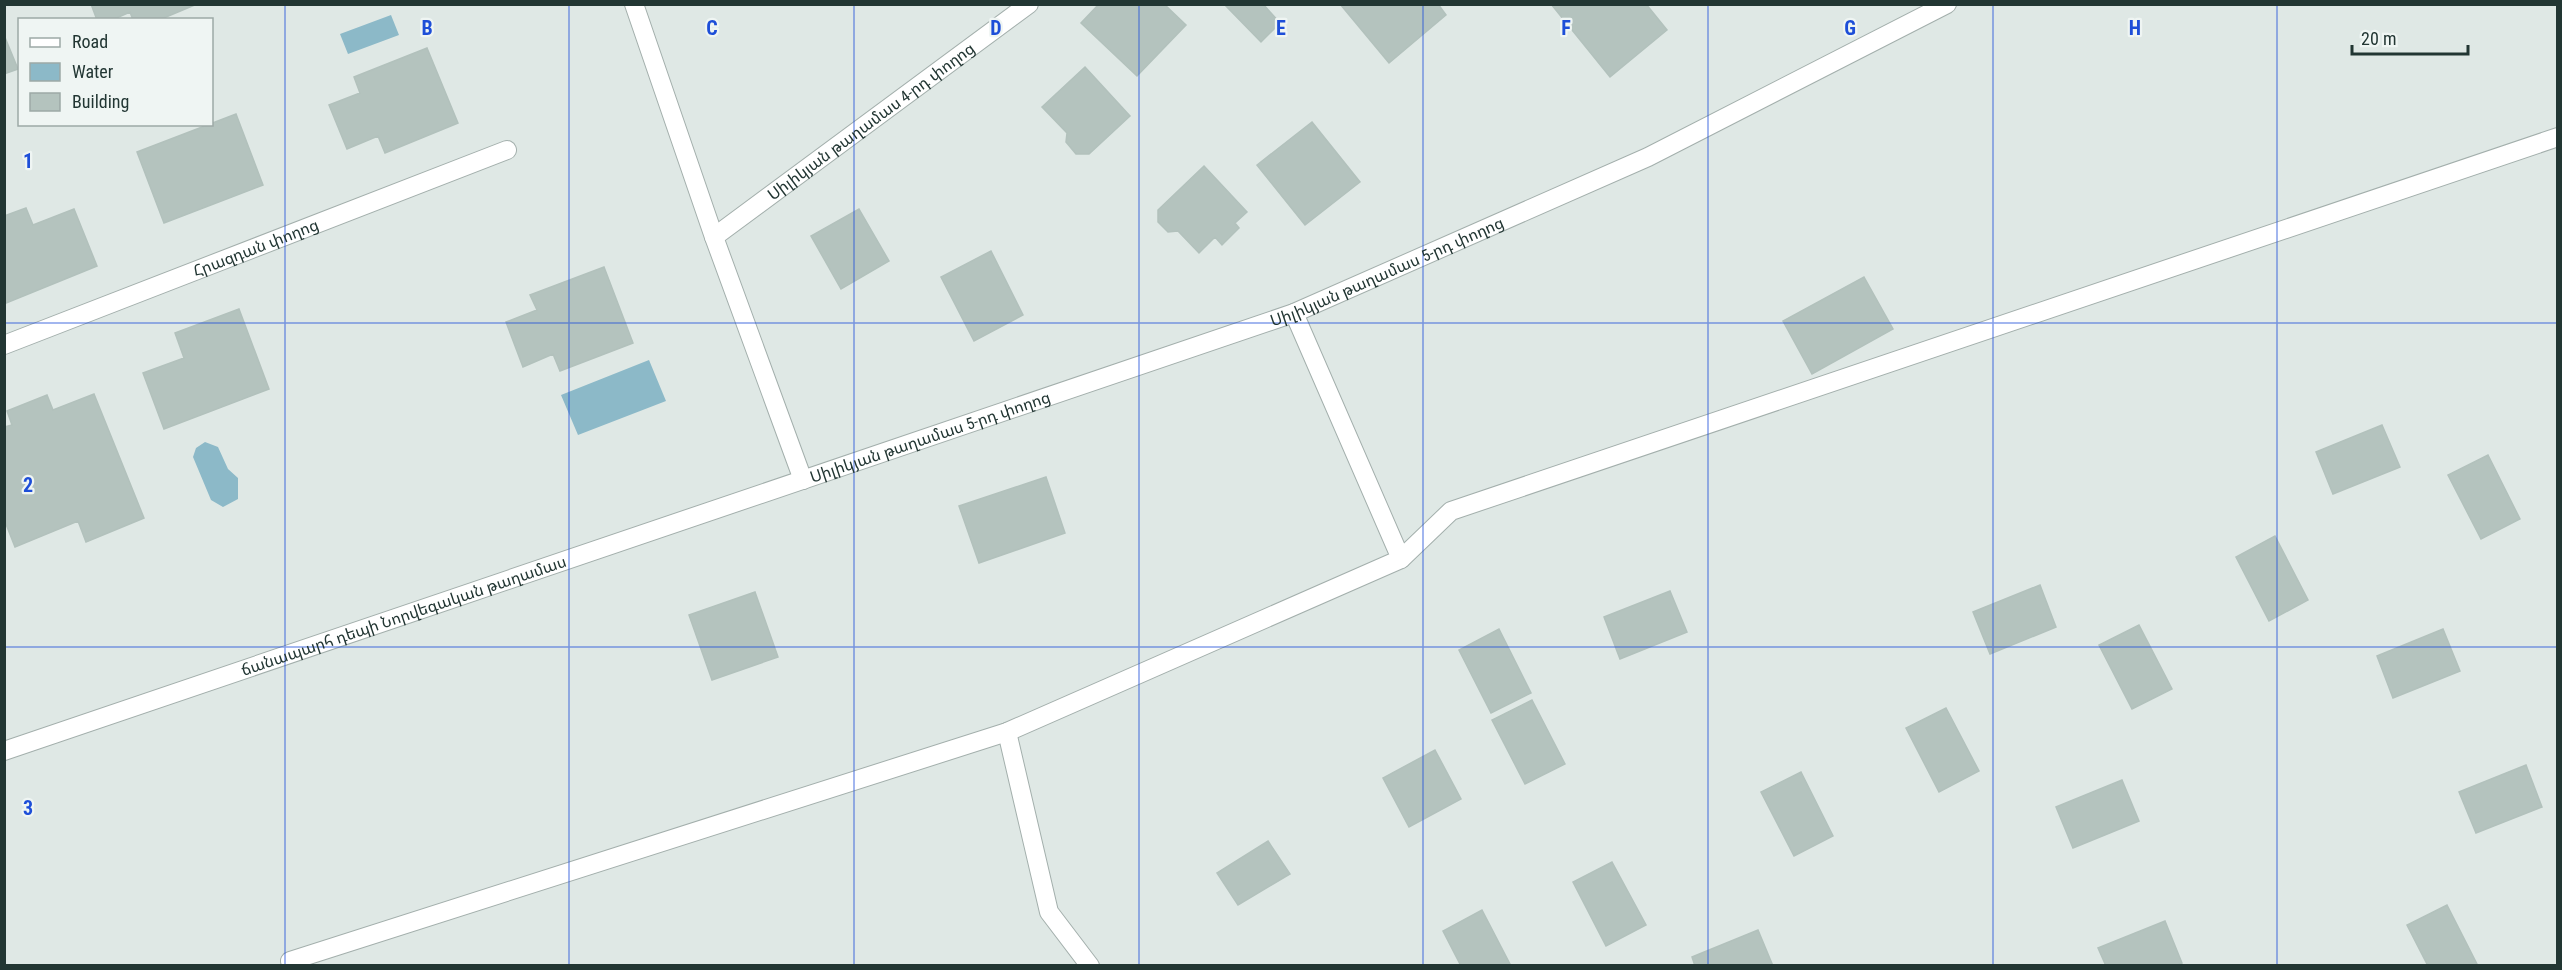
<svg xmlns="http://www.w3.org/2000/svg" width="2562" height="970" font-family="'Roboto Condensed','Noto Sans Armenian',sans-serif">
<rect width="100%" height="100%" fill="#dfe8e5"/>
<path fill="#8cb9c8" d="M 391,15 L 399,35 L 348,54 L 340,34 Z
M 649,360 L 666,401 L 578,435 L 561,395 Z
M 205,442 L 218,447 L 228,469 L 238,478 L 238,499 L 223,507 L 211,500 L 193,457 L 196,448 Z"/>
<path fill="#b4c3be" stroke="#b2c1bc" stroke-width="1.5" d="M 91,4 L 197,4 L 159,20 L 133,20 L 130,12 L 112,20 L 97,20 Z
M 1099,4 L 1164,4 L 1186,25 L 1137,76 L 1081,23 Z
M 1224,4 L 1263,4 L 1280,23 L 1261,42 Z
M 1340,4 L 1438,4 L 1446,15 L 1389,63 Z
M 1551,4 L 1646,4 L 1667,30 L 1610,77 Z
M 4,35 L 18,69 L 4,74 Z
M 427,48 L 458,123 L 385,153 L 378,136 L 347,149 L 329,105 L 360,93 L 354,77 Z
M 1085,67 L 1130,116 L 1089,154 L 1076,154 L 1066,142 L 1067,133 L 1042,107 Z
M 236,114 L 263,185 L 164,223 L 137,152 Z
M 1312,122 L 1360,182 L 1305,225 L 1257,165 Z
M 1204,166 L 1247,212 L 1235,223 L 1239,228 L 1222,245 L 1215,237 L 1199,253 L 1178,231 L 1168,232 L 1158,222 L 1158,210 Z
M 26,208 L 33,225 L 74,209 L 97,266 L 4,304 L 4,216 Z
M 859,209 L 889,261 L 841,289 L 811,236 Z
M 991,251 L 1023,315 L 974,341 L 941,277 Z
M 604,267 L 633,343 L 560,371 L 553,354 L 523,367 L 506,322 L 537,310 L 530,295 Z
M 1864,277 L 1893,329 L 1812,374 L 1783,321 Z
M 239,309 L 269,389 L 164,429 L 143,373 L 184,358 L 175,333 Z
M 94,394 L 144,518 L 86,542 L 78,521 L 15,547 L 4,519 L 4,427 L 12,425 L 7,411 L 47,395 L 53,410 Z
M 2382,425 L 2400,467 L 2333,494 L 2316,452 Z
M 2488,455 L 2520,519 L 2481,539 L 2448,475 Z
M 1046,477 L 1065,533 L 979,563 L 959,506 Z
M 2275,536 L 2308,600 L 2269,621 L 2236,557 Z
M 2040,585 L 2056,627 L 1990,654 L 1973,612 Z
M 1670,591 L 1687,632 L 1620,659 L 1604,617 Z
M 755,592 L 778,657 L 712,680 L 689,615 Z
M 2139,625 L 2172,689 L 2132,709 L 2099,645 Z
M 1499,629 L 1531,693 L 1491,713 L 1459,650 Z
M 2443,629 L 2460,671 L 2393,698 L 2377,656 Z
M 1532,700 L 1565,764 L 1525,784 L 1492,720 Z
M 1946,708 L 1979,771 L 1939,792 L 1906,728 Z
M 1435,750 L 1461,799 L 1409,827 L 1383,778 Z
M 2526,765 L 2542,807 L 2476,833 L 2459,792 Z
M 1801,772 L 1833,836 L 1794,856 L 1761,792 Z
M 2122,780 L 2139,821 L 2073,848 L 2056,807 Z
M 1268,841 L 1290,874 L 1238,905 L 1217,873 Z
M 1612,862 L 1646,925 L 1606,946 L 1573,882 Z
M 2447,905 L 2478,966 L 2428,966 L 2407,925 Z
M 1482,910 L 1511,966 L 1461,966 L 1443,931 Z
M 2165,921 L 2182,963 L 2175,966 L 2106,966 L 2098,948 Z
M 1758,930 L 1773,966 L 1695,966 L 1692,957 Z"/>
<g fill="none" stroke-linecap="round" stroke-linejoin="round">
<g stroke="#a3afac" stroke-width="20">
<path id="lane" d="M 1401,559 L 1451,511 L 2558,137"/>
</g>
<g stroke="#a3afac" stroke-width="20">
<g id="street">
<path d="M 634,4 L 714,237 L 803,480"/>
<path id="s1" d="M 714,237 L 1029,4"/>
<path id="s2" d="M 4,345 L 507,150"/>
<path d="M 1007,732 L 1049,912 L 1090,966"/>
<path id="s3" d="M 4,751 L 1294,313 L 1648,157 L 1947,4"/>
<path d="M 290,961 L 1007,732 L 1401,559 L 1294,313"/>
</g>
</g>
<use href="#lane" stroke="#fff" stroke-width="18"/>
<use href="#street" stroke="#fff" stroke-width="18"/>
</g>
<path fill="none" stroke="#1d4ed8" stroke-width="1.5" stroke-opacity="0.55" d="M 285,4 L 285,966M 569,4 L 569,966M 854,4 L 854,966M 1139,4 L 1139,966M 1423,4 L 1423,966M 1708,4 L 1708,966M 1993,4 L 1993,966M 2277,4 L 2277,966M 4,323 L 2558,323M 4,647 L 2558,647"/>
<g text-anchor="middle" stroke-width="4.5" stroke-linejoin="round" paint-order="stroke">
<g font-size="16" fill="#223633" stroke="#eff5f3">
<text dy="6" stroke="none"><textPath href="#s1" startOffset="195">Սիլիկյան թաղամաս 4-րդ փողոց</textPath></text>
<text dy="6" stroke="none"><textPath href="#s2" startOffset="270">Հրազդան փողոց</textPath></text>
<text dy="6" stroke="none"><textPath href="#s3" startOffset="1464">Սիլիկյան թաղամաս 5-րդ փողոց</textPath></text>
<text dy="6" stroke="none"><textPath href="#s3" startOffset="978">Սիլիկյան թաղամաս 5-րդ փողոց</textPath></text>
<text dy="6" stroke="none"><textPath href="#s3" startOffset="422">ճանապարհ դեպի Նորվեգական թաղամաս</textPath></text>
</g>
</g>
<g font-size="20" text-anchor="middle" font-weight="bold" fill="#1d4ed8" stroke="#eff5f3" stroke-width="4.5" stroke-linejoin="round" paint-order="stroke">
<text x="427" y="35">B</text>
<text x="712" y="35">C</text>
<text x="996" y="35">D</text>
<text x="1281" y="35">E</text>
<text x="1566" y="35">F</text>
<text x="1850" y="35">G</text>
<text x="2135" y="35">H</text>
<text x="28" y="168">1</text>
<text x="28" y="492">2</text>
<text x="28" y="815">3</text>
</g>
<rect width="2562" height="970" fill="none" stroke="#223633" stroke-width="12"/>
<rect x="18" y="18" width="195" height="108" fill="#eff5f3" stroke="#9da9a6" stroke-width="1.5"/>
<rect x="30" y="38" width="30" height="9" fill="#ffffff" stroke="#9da9a6" stroke-width="1.5"/>
<text x="72" y="48" font-size="18" fill="#223633">Road</text>
<rect x="30" y="63" width="30" height="18" fill="#8cb9c8" stroke="#9da9a6" stroke-width="1.5"/>
<text x="72" y="78" font-size="18" fill="#223633">Water</text>
<rect x="30" y="93" width="30" height="18" fill="#b4c3be" stroke="#9da9a6" stroke-width="1.5"/>
<text x="72" y="108" font-size="18" fill="#223633">Building</text>
<path d="M2352 45v9h116v-9" fill="none" stroke="#223633" stroke-width="3"/>
<text x="2361" y="45" font-size="18" fill="#223633" stroke="#eff5f3" stroke-width="4.5" paint-order="stroke">20 m</text>
</svg>
